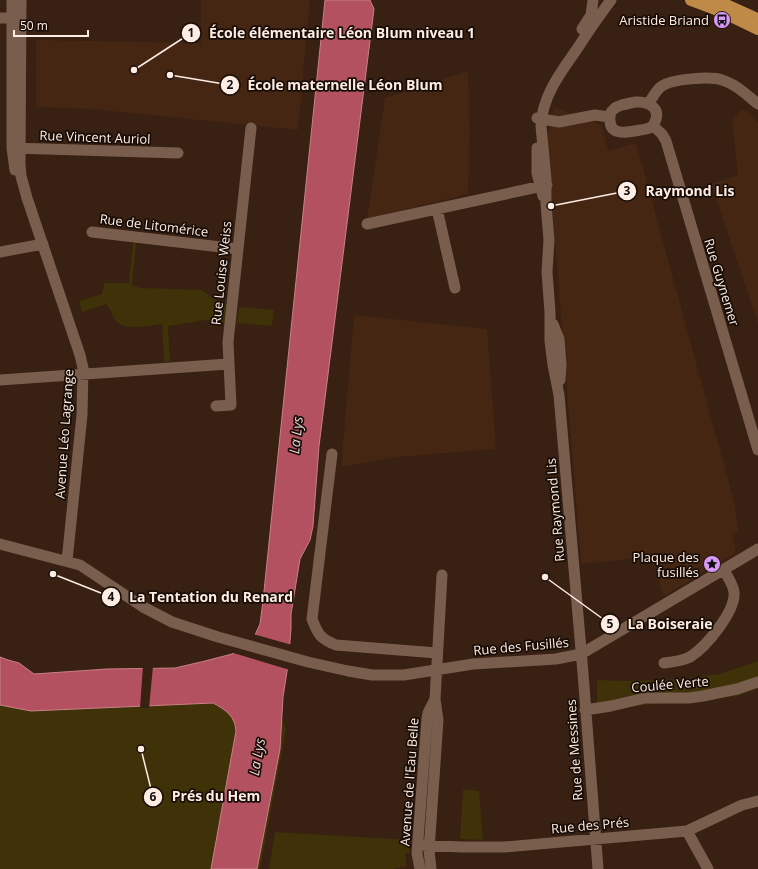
<svg xmlns="http://www.w3.org/2000/svg" width="758" height="869" font-family="'Open Sans',sans-serif">
<rect width="100%" height="100%" fill="#382012"/>
<path fill="#442613" d="M 201,0 L 310,0 L 298,130 L 90,109 L 36,107 L 36,40 L 201,43 Z
M 468,71 L 470,132 L 468,194 L 367,219 L 385,98 Z
M 554,107 L 602,125 L 608,151 L 636,143 L 735,505 L 738,532 L 732,534 L 736,552 L 664,596 L 651,557 L 581,564 L 547,141 Z
M 743,109 L 758,122 L 758,323 L 711,184 L 738,175 L 732,120 Z
M 354,315 L 487,329 L 496,449 L 397,457 L 341,467 Z"/>
<path fill="#3f3208" d="M 133,243 L 136,243 L 132,285 L 140,288 L 202,290 L 219,303 L 228,304 L 225,323 L 206,320 L 168,326 L 170,361 L 164,362 L 162,324 C 149,325 126,332 116,321 C 111,316 112,309 106,304 L 82,312 L 79,301 L 102,294 L 104,283 L 129,283 Z
M 239,307 L 274,310 L 272,326 L 237,323 Z
M 0,659 L 34,676 L 276,704 L 286,729 L 260,869 L 0,869 Z
M 758,661 L 758,688 L 738,696 L 622,707 L 597,708 L 597,680 L 626,681 L 684,679 L 720,674 Z
M 463,790 L 479,791 L 483,840 L 460,839 Z
M 275,832 L 410,840 L 409,853 L 405,853 L 407,866 L 393,869 L 269,869 Z"/>
<path fill="#b35160" stroke="#ca8088" d="M 325,0 L 370,0 L 374,9 L 319,446 L 313,526 L 310,540 L 300,559 L 291,614 L 291,629 L 288,665 L 283,697 L 280,749 L 257,869 L 211,869 L 236,731 C 235,716 226,710 213,703 L 31,711 L 0,705 L 0,657 L 8,660 L 19,663 L 34,674 L 107,669 L 175,668 L 205,661 L 232,654 L 247,644 L 255,635 L 260,624 L 263,601 Z"/>
<path fill="#382012" d="M 253,634 L 292,645 L 290,670 L 230,652 L 241,646 Z
M 143,666 L 153,666 L 149,708 L 140,708 Z"/>
<g fill="none" stroke-linecap="round" stroke-linejoin="round">
<path stroke="#795e4e" stroke-width="11" d="M 12,0 L 12,148 L 15,170
M 21,0 L 20,164 L 21,176 L 27,198 L 80,355 L 83,368 L 82,415 L 67,561
M 0,18 L 20,18
M 582,29 L 591,15 L 593,0
M 635,102 C 650,101 662,109 654,124 C 651,129 646,129 640,130 C 629,132 610,137 610,120 C 609,116 611,111 614,109 C 619,104 629,104 635,102 Z
M 649,103 C 653,97 656,90 662,86 C 672,79 711,76 722,80 C 736,84 747,95 758,104
M 537,118 L 559,122 L 595,115 L 610,117
M 653,126 L 662,134 L 666,141 L 758,450
M 12,148 L 178,153
M 537,148 L 537,173 L 543,196
M 437,209 L 455,288
M 367,224 L 547,185
M 92,232 L 238,249
M 0,252 L 43,244
M 553,324 L 559,339 L 561,365 L 560,380
M 0,380 L 228,364
M 216,406 L 231,405 L 228,342 L 251,128
M 332,454 L 312,619 C 318,635 321,639 336,645 L 437,653
M 0,544 L 80,565 L 143,607 L 172,622 L 218,637 L 308,662 L 348,671 L 372,675 L 404,675 L 473,664 L 556,659 L 581,654 L 758,549
M 664,663 C 673,662 682,661 690,657 C 706,647 736,611 734,592 C 733,584 727,576 724,570
M 585,710 L 611,706 L 645,698 L 689,698 L 703,696 L 737,689 L 758,682
M 687,831 L 708,869
M 418,845 L 462,847 L 504,847 L 687,831 L 742,805 L 758,801
M 420,869 L 417,853 L 427,719 L 428,713 L 435,699
M 431,869 L 429,850 L 438,720 L 435,699 L 442,575
M 598,869 L 583,673 L 559,395 L 553,365 L 550,341 L 550,312 L 547,272 L 549,240 L 546,204 L 546,179 L 541,126 C 542,96 561,72 577,49 C 588,32 599,16 611,0"/>
<path stroke="#bf8948" stroke-width="12" d="M 691,0 L 723,12 L 758,29
M 715,0 L 755,18"/>
</g>
<defs>
<g id="bus-disc" transform="scale(0.9)"><circle r="9.5" fill="#d99af7" stroke="#180d07"/><path d="M-5-6H5V4H4V6H2V4H-2V6H-4V4H-5ZM-3.5-4V0h7V-4ZM-3.5 1.2v1.5H-2V1.2ZM2 1.2v1.5H3.5V1.2Z" fill="#111"/></g>
<g id="sight-disc" transform="scale(0.9)"><circle r="9.5" fill="#d99af7" stroke="#180d07"/><path d="M0-6L1.8-2.2L6-1.7L2.9 1.2L3.7 5.4L0 3.3L-3.7 5.4L-2.9 1.2L-6-1.7L-1.8-2.2Z" fill="#111"/></g>
</defs>
<g fill-rule="evenodd">
<use href="#bus-disc" x="722" y="20"/>
<use href="#sight-disc" x="712" y="564"/>
</g>
<g text-anchor="middle" stroke-width="3.5" stroke-linejoin="round" paint-order="stroke">
<g font-size="13" fill="#feede4" stroke="#180d07" text-anchor="end">
<text x="709" y="25">Aristide Briand</text>
<text x="699" y="562">Plaque des<tspan x="699" dy="15">fusillés</tspan></text>
</g>
<g font-size="13" fill="#feede4" stroke="#180d07">
<text transform="translate(95 137) rotate(2)" y="5">Rue Vincent Auriol</text>
<text transform="translate(154 225) rotate(7)" y="5">Rue de Litomérice</text>
<text transform="translate(221 273) rotate(-84)" y="5">Rue Louise Weiss</text>
<text transform="translate(722 282) rotate(73)" y="5">Rue Guynemer</text>
<text transform="translate(64 434) rotate(-86)" y="5">Avenue Léo Lagrange</text>
<text transform="translate(555 510) rotate(-95)" y="5">Rue Raymond Lis</text>
<text transform="translate(521 646) rotate(-5)" y="5">Rue des Fusillés</text>
<text transform="translate(670 684) rotate(-5)" y="5">Coulée Verte</text>
<text transform="translate(574 750) rotate(-94)" y="5">Rue de Messines</text>
<text transform="translate(409 782) rotate(-86)" y="5">Avenue de l'Eau Belle</text>
<text transform="translate(590 825) rotate(-5)" y="5">Rue des Prés</text>
</g>
<g font-size="14" font-style="italic" fill="#efd3d5" stroke="#180d07">
<text transform="translate(296 435) rotate(-84)" y="5">La Lys</text>
<text transform="translate(257 757) rotate(-80)" y="5">La Lys</text>
</g>
</g>
<path fill="none" stroke="#feede4" stroke-width="1.5" d="M134 70L191 33M170 75L230 85M551 206L627 191M53 574L111 597M545 577L610 624M141 749L153 797"/>
<g fill="#feede4" stroke="#180d07" stroke-width="1.5">
<circle cx="134" cy="70" r="4"/>
<circle cx="170" cy="75" r="4"/>
<circle cx="551" cy="206" r="4"/>
<circle cx="53" cy="574" r="4"/>
<circle cx="545" cy="577" r="4"/>
<circle cx="141" cy="749" r="4"/>
<circle cx="191" cy="33" r="10"/>
<circle cx="230" cy="85" r="10"/>
<circle cx="627" cy="191" r="10"/>
<circle cx="111" cy="597" r="10"/>
<circle cx="610" cy="624" r="10"/>
<circle cx="153" cy="797" r="10"/>
</g>
<g font-size="12" text-anchor="middle" font-weight="bold" fill="#111">
<text x="191" y="37">1</text>
<text x="230" y="89">2</text>
<text x="627" y="195">3</text>
<text x="111" y="601">4</text>
<text x="610" y="628">5</text>
<text x="153" y="801">6</text>
</g>
<g font-size="14" text-anchor="middle" font-weight="bold" fill="#feede4" stroke="#180d07" stroke-width="3.5" stroke-linejoin="round" paint-order="stroke">
<text x="342" y="38">École élémentaire Léon Blum niveau 1</text>
<text x="345" y="90">École maternelle Léon Blum</text>
<text x="690" y="196">Raymond Lis</text>
<text x="211" y="602">La Tentation du Renard</text>
<text x="670" y="629">La Boiseraie</text>
<text x="216" y="801">Prés du Hem</text>
</g>
<path d="M14 30v6h74v-6" fill="none" stroke="#feede4" stroke-width="2"/>
<text x="20" y="30" font-size="12" fill="#feede4" stroke="#180d07" stroke-width="3" paint-order="stroke">50 m</text>
</svg>
